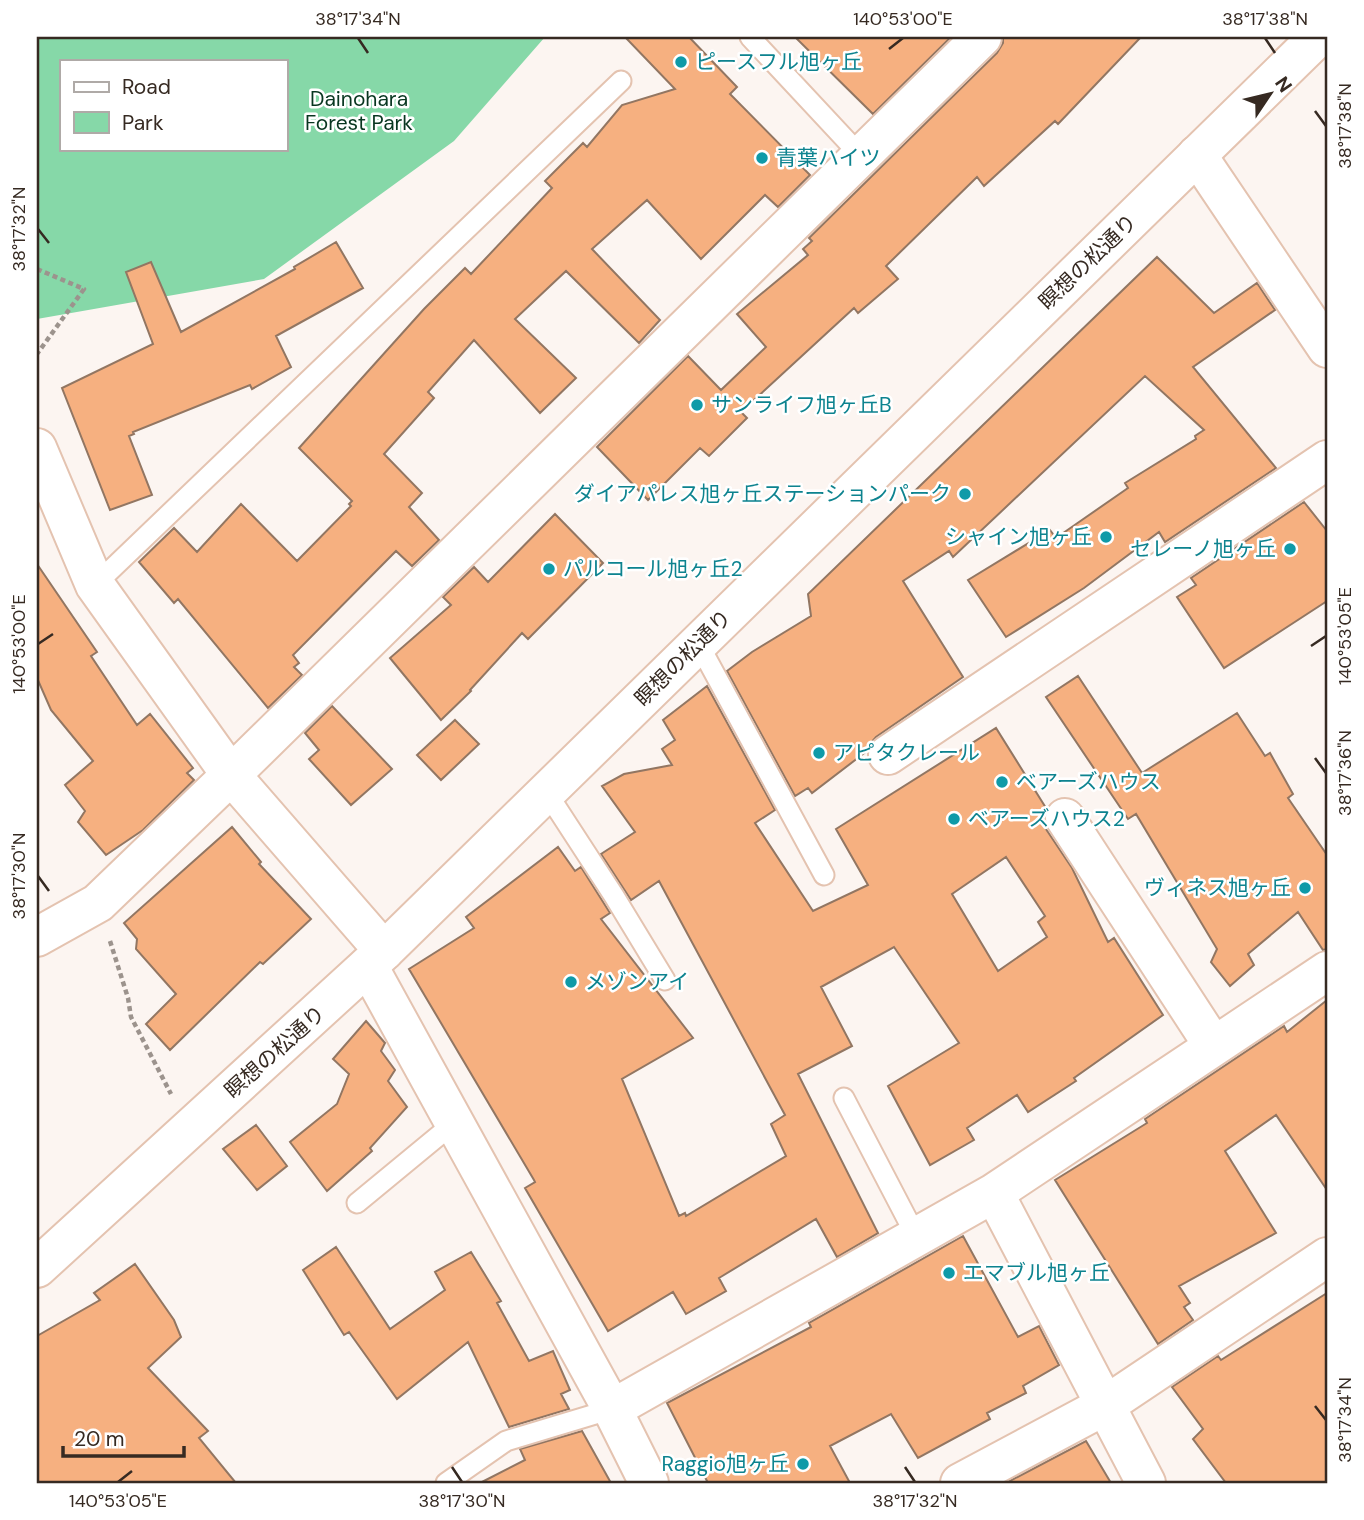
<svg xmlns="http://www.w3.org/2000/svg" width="1364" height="1520" font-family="'DM Sans','Noto Sans JP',sans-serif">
<rect width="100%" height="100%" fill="#fcf5f1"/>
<path fill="#86d8a8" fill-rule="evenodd" d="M 37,37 L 545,37 L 454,141 L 264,279 L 37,319 ZM 61,61 L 285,61 L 285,149 L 61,149 Z"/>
<path fill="#f6b080" stroke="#927662" stroke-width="2" fill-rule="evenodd" d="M 625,37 L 689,37 L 737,87 L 730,94 L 810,175 L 778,207 L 765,195 L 701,259 L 647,200 L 592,249 L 660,320 L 639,343 L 566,271 L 515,319 L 576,378 L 540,413 L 474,340 L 428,392 L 434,398 L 384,454 L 422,493 L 409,507 L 439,540 L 412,566 L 396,551 L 293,655 L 299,663 L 294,667 L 302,675 L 268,708 L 178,599 L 174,603 L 139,562 L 174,528 L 197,552 L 241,504 L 297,561 L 351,506 L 349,504 L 352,501 L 299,448 L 424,309 L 465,268 L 471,274 L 552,188 L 545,181 L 583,143 L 587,147 L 622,105 L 675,89 Z
M 795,37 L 951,37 L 873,114 Z
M 1003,37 L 1141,37 L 1058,124 L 1055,121 L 984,186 L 977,177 L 886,266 L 898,279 L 858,313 L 854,308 L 741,412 L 747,418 L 709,456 L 700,448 L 648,500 L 597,447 L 688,356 L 721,390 L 766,347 L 737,314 L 808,255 L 803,249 L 812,241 L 809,238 L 997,53 L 1003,43 Z
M 336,242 L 363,288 L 276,336 L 291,367 L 252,389 L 250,385 L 133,432 L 134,434 L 129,436 L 152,495 L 110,510 L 62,388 L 153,344 L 126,272 L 151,262 L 181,332 L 295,269 L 294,267 Z
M 1157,257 L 1214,313 L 1257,283 L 1275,310 L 1193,367 L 1276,468 L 1165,542 L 1159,532 L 1084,588 L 1006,637 L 968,580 L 1050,530 L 1056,538 L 1128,488 L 1125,483 L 1196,439 L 1195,436 L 1204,430 L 1145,376 L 953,557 L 949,551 L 903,581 L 963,677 L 876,737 L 869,745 L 867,751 L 812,793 L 808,788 L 795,796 L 727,671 L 752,652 L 811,616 L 808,594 Z
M 1304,502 L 1327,531 L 1327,601 L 1224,668 L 1177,597 L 1196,585 L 1191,578 Z
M 555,514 L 603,563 L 528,639 L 522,633 L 470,690 L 471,691 L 441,720 L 390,658 L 451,605 L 443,597 L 474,567 L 488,582 Z
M 37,564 L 97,652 L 91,656 L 137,725 L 150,714 L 193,768 L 187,773 L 194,780 L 143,830 L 106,855 L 78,822 L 85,811 L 65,785 L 93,761 L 51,710 L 37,678 Z
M 1078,676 L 1142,773 L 1237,713 L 1265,756 L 1270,753 L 1293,794 L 1288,798 L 1327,855 L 1327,949 L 1323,950 L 1298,912 L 1248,954 L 1254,965 L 1230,986 L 1211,962 L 1217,949 L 1136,814 L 1128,819 L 1046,697 Z
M 707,686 L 775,810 L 755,823 L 813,911 L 868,885 L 836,829 L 996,728 L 1046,808 L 1042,814 L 1046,829 L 1072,868 L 1108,942 L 1114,938 L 1163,1015 L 1074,1078 L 1076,1081 L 1028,1112 L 1017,1095 L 967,1128 L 974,1140 L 930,1165 L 888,1086 L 959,1043 L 894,947 L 821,987 L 852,1046 L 798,1074 L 878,1233 L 837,1257 L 816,1219 L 719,1278 L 726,1291 L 686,1314 L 673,1292 L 608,1331 L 525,1188 L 535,1182 L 534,1180 L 409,969 L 474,928 L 466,917 L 558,847 L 575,871 L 581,867 L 610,913 L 601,919 L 693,1038 L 622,1079 L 679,1216 L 685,1213 L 686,1216 L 786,1156 L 771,1124 L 785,1115 L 659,881 L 631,900 L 601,854 L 635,832 L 602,786 L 624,774 L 672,765 L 662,749 L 675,740 L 663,720 ZM 1006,857 L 1045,916 L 1038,922 L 1047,937 L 998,971 L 952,894 Z
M 332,706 L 392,769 L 351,805 L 309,759 L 319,750 L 305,733 Z
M 455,720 L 479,744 L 441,780 L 417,755 Z
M 232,827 L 261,862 L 259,864 L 311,919 L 263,964 L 260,962 L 170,1050 L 146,1024 L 176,994 L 136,949 L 137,939 L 124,923 Z
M 1327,1000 L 1327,1190 L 1276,1115 L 1225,1151 L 1276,1233 L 1179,1286 L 1190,1303 L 1184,1307 L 1193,1320 L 1158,1344 L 1055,1180 L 1147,1123 L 1145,1119 L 1284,1026 L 1287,1032 Z
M 366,1021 L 385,1043 L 381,1051 L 395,1070 L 388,1081 L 407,1107 L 370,1148 L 372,1151 L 327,1191 L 290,1142 L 337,1104 L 349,1074 L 333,1059 Z
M 256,1125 L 287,1166 L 257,1190 L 223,1149 Z
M 963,1236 L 1018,1337 L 1039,1326 L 1059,1365 L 1023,1386 L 1026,1393 L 987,1413 L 990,1419 L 918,1458 L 891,1414 L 830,1446 L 850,1483 L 708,1483 L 667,1403 L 811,1327 L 809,1323 Z
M 336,1247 L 390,1329 L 445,1290 L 435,1272 L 471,1252 L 501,1301 L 497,1303 L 529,1361 L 553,1351 L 570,1390 L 561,1394 L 569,1409 L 509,1427 L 468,1342 L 397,1399 L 349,1332 L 344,1335 L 303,1270 Z
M 135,1264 L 174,1320 L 181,1337 L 148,1368 L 208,1431 L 199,1438 L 236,1483 L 37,1483 L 37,1336 L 100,1300 L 94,1293 Z
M 1327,1293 L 1327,1483 L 1226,1483 L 1193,1439 L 1203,1429 L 1172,1387 L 1218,1356 L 1221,1360 Z
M 582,1431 L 611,1483 L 480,1483 L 525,1460 L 520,1449 Z
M 1086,1441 L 1111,1483 L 1006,1483 Z"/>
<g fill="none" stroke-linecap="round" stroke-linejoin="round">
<g stroke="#e4c3b0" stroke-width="23">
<path id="service" d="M 750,37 L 861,156
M 95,585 L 621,81
M 698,643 L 824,875
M 547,793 L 614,896 L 665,980
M 844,1098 L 917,1238
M 357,1203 L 454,1123
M 446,1483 L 506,1441 L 612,1409"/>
</g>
<g stroke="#e4c3b0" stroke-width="42">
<path id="minor" d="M 1197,155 L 1327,348
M 37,448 L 95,585 L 231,775 L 384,951
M 888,755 L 1327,460
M 1065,818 L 1213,1045
M 37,937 L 98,903 L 231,775 L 982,37
M 368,966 L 612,1409 L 649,1483
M 994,1193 L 1146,1483
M 612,1409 L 994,1193 L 1327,971
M 960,1483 L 1106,1405 L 1327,1257"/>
</g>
<g stroke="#e4c3b0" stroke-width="42">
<path id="tertiary" d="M 37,1268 L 384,951 L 1318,37"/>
</g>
<path stroke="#9c938d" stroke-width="4.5" stroke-dasharray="5 3.5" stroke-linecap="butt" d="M 37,269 L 84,289 L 37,354
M 110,941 L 128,998 L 131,1017 L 171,1094"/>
<use href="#service" stroke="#fff" stroke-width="19"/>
<use href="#minor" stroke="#fff" stroke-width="38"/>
<use href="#tertiary" stroke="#fff" stroke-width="38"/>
</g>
<path fill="none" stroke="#362a22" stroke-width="2.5" d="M 358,38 L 368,53M 1265,38 L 1275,53M 889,49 L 903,38M 1315,111 L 1326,126M 38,229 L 49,243M 38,644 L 53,634M 1311,646 L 1326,636M 1315,758 L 1326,773M 38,876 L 49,891M 1315,1406 L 1326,1420M 452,1467 L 462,1482M 905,1467 L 915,1482M 118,1482 L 132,1471"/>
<g fill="#0f9aa8" stroke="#fff" stroke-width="2.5">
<circle cx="681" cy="62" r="7"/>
<circle cx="762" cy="158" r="7"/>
<circle cx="697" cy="405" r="7"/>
<circle cx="965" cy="494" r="7"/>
<circle cx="1106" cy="537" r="7"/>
<circle cx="1290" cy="549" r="7"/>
<circle cx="549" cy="569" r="7"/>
<circle cx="819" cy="753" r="7"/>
<circle cx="1002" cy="782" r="7"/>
<circle cx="954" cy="819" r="7"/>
<circle cx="1305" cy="888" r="7"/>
<circle cx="571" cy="982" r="7"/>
<circle cx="949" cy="1273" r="7"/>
<circle cx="803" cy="1464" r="7"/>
</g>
<g text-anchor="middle" stroke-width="5" stroke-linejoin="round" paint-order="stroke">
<g font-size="21" fill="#0d838f" stroke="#fff" text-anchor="start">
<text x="695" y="69">ピースフル旭ヶ丘</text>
<text x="776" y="165">青葉ハイツ</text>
<text x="711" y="412">サンライフ旭ヶ丘B</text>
<text x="951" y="501" text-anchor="end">ダイアパレス旭ヶ丘ステーションパーク</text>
<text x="1092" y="544" text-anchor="end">シャイン旭ヶ丘</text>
<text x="1276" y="556" text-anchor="end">セレーノ旭ヶ丘</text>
<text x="563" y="576">パルコール旭ヶ丘2</text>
<text x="833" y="760">アピタクレール</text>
<text x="1016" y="789">ベアーズハウス</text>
<text x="968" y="826">ベアーズハウス2</text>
<text x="1291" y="895" text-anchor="end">ヴィネス旭ヶ丘</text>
<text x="585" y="989">メゾンアイ</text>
<text x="963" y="1280">エマブル旭ヶ丘</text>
<text x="789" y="1471" text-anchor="end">Raggio旭ヶ丘</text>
</g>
<g font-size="21" fill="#083620" stroke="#fff">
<text x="359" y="106">Dainohara<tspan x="359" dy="24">Forest Park</tspan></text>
</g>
<g font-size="21" fill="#362a22" stroke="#fff">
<text transform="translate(1088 262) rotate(-44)" y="7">瞑想の松通り</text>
<text transform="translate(683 658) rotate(-45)" y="7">瞑想の松通り</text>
<text transform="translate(275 1052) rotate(-42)" y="7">瞑想の松通り</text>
</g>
</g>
<rect width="1364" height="1520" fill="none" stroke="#ffffff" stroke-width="77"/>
<rect x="60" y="60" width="228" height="91" fill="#ffffff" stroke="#afaaa7" stroke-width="2"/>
<rect x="74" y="82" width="35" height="10" fill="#ffffff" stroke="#afaaa7" stroke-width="2"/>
<text x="122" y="94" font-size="21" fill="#362a22">Road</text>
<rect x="74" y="112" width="35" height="21" fill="#86d8a8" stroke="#afaaa7" stroke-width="2"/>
<text x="122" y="130" font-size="21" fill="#362a22">Park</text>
<g transform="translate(1270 94) rotate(55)" stroke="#ffffff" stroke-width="5" paint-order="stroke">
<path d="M0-5L12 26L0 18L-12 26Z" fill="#362a22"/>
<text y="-10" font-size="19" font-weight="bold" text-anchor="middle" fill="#362a22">N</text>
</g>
<path d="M63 1446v10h121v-10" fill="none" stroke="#362a22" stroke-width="3.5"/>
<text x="74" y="1446" font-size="21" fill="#362a22" stroke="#ffffff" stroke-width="5" paint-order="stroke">20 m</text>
<rect x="38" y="38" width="1288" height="1444" fill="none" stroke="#362a22" stroke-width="2.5"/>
<g font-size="18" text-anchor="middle" fill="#362a22">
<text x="358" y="25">38°17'34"N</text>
<text x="903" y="25">140°53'00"E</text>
<text x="1265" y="25">38°17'38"N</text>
<text transform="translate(1345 126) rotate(-90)" y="6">38°17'38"N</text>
<text transform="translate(19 229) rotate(-90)" y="6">38°17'32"N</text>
<text transform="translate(1345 636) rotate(-90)" y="6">140°53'05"E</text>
<text transform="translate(19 644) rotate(-90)" y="6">140°53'00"E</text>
<text transform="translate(1345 773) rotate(-90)" y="6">38°17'36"N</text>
<text transform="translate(19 876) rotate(-90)" y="6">38°17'30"N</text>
<text transform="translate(1345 1420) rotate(-90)" y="6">38°17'34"N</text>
<text x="118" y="1507">140°53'05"E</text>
<text x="462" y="1507">38°17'30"N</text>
<text x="915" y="1507">38°17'32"N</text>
</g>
</svg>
